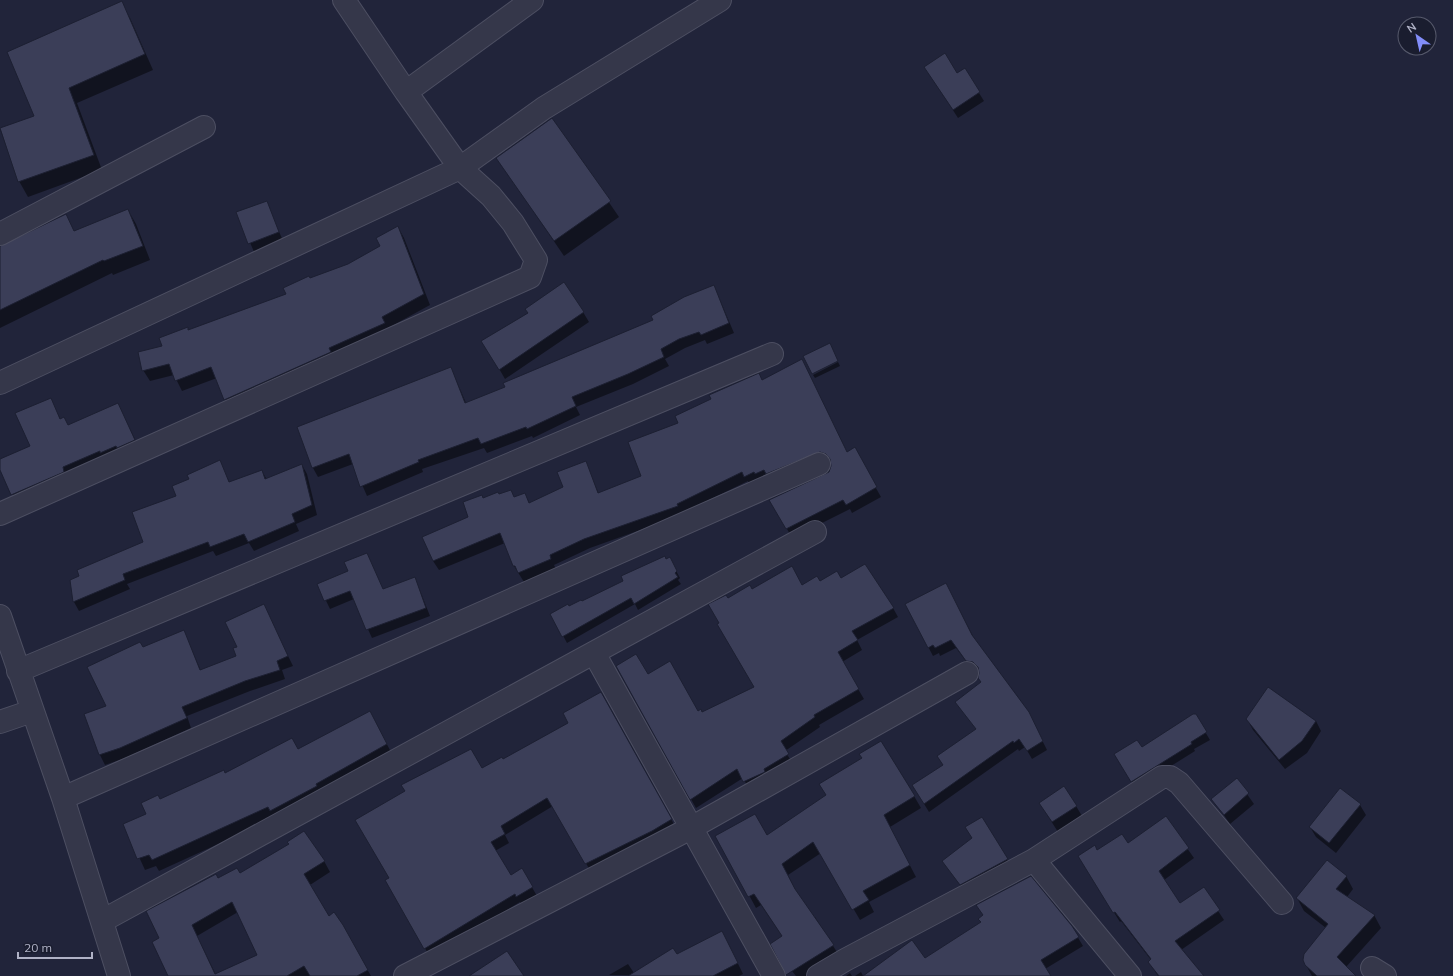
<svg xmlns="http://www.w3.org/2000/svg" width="1453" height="976" font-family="Mulish,sans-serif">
<rect width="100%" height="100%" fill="#21243a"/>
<path fill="#0007" fill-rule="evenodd" d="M 121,3 L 130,18 L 153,70 L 77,103 L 102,170 L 28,197 L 19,181 L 0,129 L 36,116 Z
M 964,69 L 984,101 L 958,118 L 930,75 L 957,74 Z
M 552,119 L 619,217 L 564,256 L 497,158 Z
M 266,202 L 284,243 L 255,254 L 237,213 Z
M 128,210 L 136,224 L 150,260 L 113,275 L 112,273 L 0,328 L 0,247 L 65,215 L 74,231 Z
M 398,227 L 404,238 L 430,305 L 388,328 L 390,334 L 231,411 L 217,378 L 182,391 L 174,375 L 150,381 L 143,370 L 163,347 L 188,331 L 288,295 L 310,280 L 349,265 L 381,246 Z
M 714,286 L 734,333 L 707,344 L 705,340 L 685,348 L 665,359 L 669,366 L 633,384 L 576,407 L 580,415 L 533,438 L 532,436 L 487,453 L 484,448 L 422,469 L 423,472 L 367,496 L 353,464 L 318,477 L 313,468 L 298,428 L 451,368 L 466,403 L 507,388 L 655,320 Z
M 583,312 L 589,322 L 505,379 L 486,346 Z
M 838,362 L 840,366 L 815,378 L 813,375 Z
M 762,381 L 847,453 L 854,449 L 881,497 L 852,513 L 850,509 L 792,538 L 771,500 L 830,472 L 832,463 L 826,461 L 750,485 L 748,481 L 682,513 L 682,515 L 590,548 L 554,565 L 556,569 L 524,582 L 514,566 L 505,543 L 439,570 L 433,561 L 483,499 L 499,496 L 514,498 L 525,494 L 530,504 L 564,488 L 585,462 L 599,494 L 642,477 L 679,423 Z
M 50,399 L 61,420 L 68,426 L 118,404 L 140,450 L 18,505 L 0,467 L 0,460 L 31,447 Z
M 302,465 L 307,474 L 317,515 L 296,524 L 299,531 L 254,551 L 249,543 L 216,556 L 213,551 L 127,584 L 130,589 L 79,611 L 74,602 L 71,581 L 144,542 L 177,496 L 224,471 L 230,483 L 262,471 L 267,480 Z
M 367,554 L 383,590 L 415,578 L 430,616 L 372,638 L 354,599 L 330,609 L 318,584 L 350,571 Z
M 669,558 L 680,578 L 678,580 L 681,584 L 638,610 L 635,604 L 567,643 L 552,615 L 581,603 Z
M 841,580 L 893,608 L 898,617 L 857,640 L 862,650 L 842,662 L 864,699 L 819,725 L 820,727 L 785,751 L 793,764 L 750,791 L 743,778 L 696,808 L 617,666 L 648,675 L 698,712 L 702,713 L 755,687 L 720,623 L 728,599 L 751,591 L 802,586 Z
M 946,584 L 974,638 L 1033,722 L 1047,750 L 1032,759 L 1025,747 L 1019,751 L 1018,749 L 929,812 L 918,794 L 977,730 L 957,702 L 982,683 L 979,670 L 972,669 L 956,648 L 940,656 L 939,653 L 933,656 L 906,604 Z
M 263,605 L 293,666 L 282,670 L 285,679 L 250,691 L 187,716 L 191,728 L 125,758 L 105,765 L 100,755 L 85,715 L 107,707 L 143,648 L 184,632 L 201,671 L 237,656 L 238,647 Z
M 601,693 L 676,828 L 591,872 L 553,806 L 505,835 L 509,843 L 495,851 L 511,876 L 522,870 L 537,896 L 522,905 L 520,902 L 430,957 L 386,880 L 390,878 L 482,770 L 503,761 L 569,723 Z
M 1195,715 L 1210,740 L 1194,749 L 1195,751 L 1136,788 L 1120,762 Z
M 1247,719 L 1316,721 L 1321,731 L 1307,753 L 1285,769 L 1253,730 Z
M 376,723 L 393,756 L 275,818 L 159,871 L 156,866 L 145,870 L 124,824 L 148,815 L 160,800 L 225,774 Z
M 1237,780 L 1254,804 L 1230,824 L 1213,799 Z
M 914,796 L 921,808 L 890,827 L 916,877 L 869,902 L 874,912 L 860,920 L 821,853 L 788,875 L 797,893 L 814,918 L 815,917 L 840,957 L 809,976 L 796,976 L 779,955 L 783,937 L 761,905 L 756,908 L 717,836 L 767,836 Z
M 1360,805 L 1366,815 L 1336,853 L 1316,837 L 1310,827 Z
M 1076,806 L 1082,816 L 1058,832 L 1046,813 Z
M 1165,817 L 1194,858 L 1164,880 L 1179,904 L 1203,888 L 1224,920 L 1181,950 L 1202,976 L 1158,976 L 1149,962 L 1151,960 L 1121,921 L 1120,922 L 1085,866 L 1097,851 L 1128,845 Z
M 982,818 L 1013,870 L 967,895 L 943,861 L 973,838 Z
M 324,861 L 330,872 L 310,885 L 329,917 L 342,926 L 371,976 L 170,976 L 160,939 L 218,879 ZM 238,912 L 258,955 L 216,975 L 197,936 Z
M 1346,876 L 1353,889 L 1347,897 L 1374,915 L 1381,928 L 1346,967 L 1355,976 L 1312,976 L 1306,965 L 1326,928 L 1304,911 L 1297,898 Z
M 977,905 L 1071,926 L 1083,946 L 1045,969 L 1050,976 L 864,976 L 925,960 L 982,923 L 984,916 Z
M 728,943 L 743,974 L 739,976 L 609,975 L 628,964 L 634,973 L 677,955 Z
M 861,972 L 863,976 L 855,976 Z
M 850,973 L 852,976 L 846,976 Z"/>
<path fill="#3b3e58" stroke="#1c1f31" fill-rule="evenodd" d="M 122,1 L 145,54 L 69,88 L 94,155 L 18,182 L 0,128 L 34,116 L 7,52 Z
M 945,53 L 957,73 L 965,68 L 980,92 L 953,110 L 924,67 Z
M 552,118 L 611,201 L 554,241 L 496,158 Z
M 267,201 L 279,232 L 248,244 L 236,212 Z
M 128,209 L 143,246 L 104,261 L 103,260 L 0,310 L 0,246 L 66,214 L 74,231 Z
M 398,226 L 424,294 L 382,317 L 385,323 L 329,348 L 331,352 L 224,400 L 211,367 L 175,381 L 169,364 L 142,371 L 138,352 L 162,346 L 159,338 L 188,327 L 188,330 L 286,294 L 283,288 L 309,276 L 310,278 L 348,264 L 380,246 L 376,238 Z
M 564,282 L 584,312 L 499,370 L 481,341 L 528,313 L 525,309 Z
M 714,285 L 729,323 L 701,335 L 699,332 L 679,339 L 661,349 L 664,357 L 628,374 L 572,397 L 576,406 L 527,429 L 526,427 L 481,444 L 478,438 L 418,460 L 419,462 L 360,487 L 349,454 L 312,468 L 297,427 L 451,367 L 465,403 L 505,387 L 503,383 L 653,320 L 651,316 L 684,297 Z
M 830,343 L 838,361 L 812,374 L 803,356 Z
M 802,359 L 847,452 L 855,447 L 877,487 L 846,505 L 843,500 L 786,529 L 769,500 L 829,472 L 831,466 L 830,459 L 826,454 L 820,452 L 766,474 L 764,470 L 755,474 L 754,472 L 744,477 L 742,472 L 677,504 L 678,506 L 584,539 L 550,555 L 551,559 L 518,573 L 515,566 L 513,566 L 500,533 L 433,561 L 422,537 L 468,517 L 463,502 L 482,495 L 483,498 L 498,492 L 499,494 L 511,490 L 514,497 L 525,493 L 529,503 L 563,487 L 557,472 L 586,461 L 598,493 L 641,476 L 628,442 L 678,423 L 675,416 L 711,399 L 709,395 L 759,373 L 762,380 Z
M 51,398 L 60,419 L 64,417 L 68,425 L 118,403 L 135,440 L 117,448 L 116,446 L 100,453 L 100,451 L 63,467 L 64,472 L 11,495 L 0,470 L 0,459 L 30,446 L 15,413 Z
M 220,460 L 229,482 L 262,470 L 265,479 L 302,464 L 312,505 L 292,514 L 295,522 L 248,542 L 244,534 L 210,547 L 208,542 L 123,574 L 125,580 L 73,602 L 70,580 L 79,576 L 77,570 L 143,542 L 132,512 L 176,496 L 172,486 L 189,479 L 187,475 Z
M 367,553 L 383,589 L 415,577 L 426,608 L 366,630 L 350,591 L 324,601 L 317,584 L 348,571 L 344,562 Z
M 665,556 L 666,559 L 670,557 L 677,571 L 675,573 L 678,577 L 634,604 L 631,598 L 562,637 L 550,614 L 568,604 L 569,606 L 581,600 L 582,601 L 623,581 L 621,576 Z
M 865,564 L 894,608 L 852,631 L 858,640 L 838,652 L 859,689 L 814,715 L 815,717 L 781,741 L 789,754 L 764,769 L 765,772 L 743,782 L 737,769 L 690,800 L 616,666 L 636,654 L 648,674 L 670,661 L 698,711 L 701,709 L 702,712 L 754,687 L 717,624 L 719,623 L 708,604 L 726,595 L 728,598 L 750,585 L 752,589 L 792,566 L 802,585 L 817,576 L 820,581 L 837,571 L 841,578 Z
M 946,583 L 972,635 L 1029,712 L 1043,741 L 1027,751 L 1019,739 L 1014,743 L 1013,741 L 924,804 L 912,785 L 943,765 L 937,756 L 976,729 L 955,702 L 981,682 L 978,678 L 979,673 L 978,667 L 973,662 L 966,661 L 951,640 L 935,648 L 933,645 L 928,648 L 905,604 Z
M 264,604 L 288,656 L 277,661 L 280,670 L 245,681 L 182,707 L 187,718 L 120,748 L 99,755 L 84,714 L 106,706 L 87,667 L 140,642 L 143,647 L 184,630 L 200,670 L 236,656 L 233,648 L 237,647 L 225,622 Z
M 1268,687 L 1316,721 L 1302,741 L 1279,760 L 1246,719 Z
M 601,692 L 672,819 L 652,831 L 585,864 L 547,798 L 501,826 L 505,834 L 491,842 L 511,875 L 522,868 L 533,887 L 516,897 L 515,894 L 424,949 L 385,880 L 389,878 L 355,820 L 405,791 L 401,785 L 471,749 L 482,768 L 502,757 L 503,759 L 568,723 L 563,713 Z
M 370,711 L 387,744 L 316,784 L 317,786 L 270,811 L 268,807 L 152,860 L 149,855 L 137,859 L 123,824 L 146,814 L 141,803 L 158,795 L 160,799 L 224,770 L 225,773 L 292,738 L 298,749 Z
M 1193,714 L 1196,714 L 1207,732 L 1191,742 L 1192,744 L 1131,782 L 1114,754 L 1137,740 L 1142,747 Z
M 881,741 L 915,796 L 884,815 L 910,865 L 863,891 L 869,900 L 852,910 L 813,842 L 782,864 L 795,889 L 834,945 L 786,975 L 770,944 L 782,936 L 754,894 L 748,897 L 715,836 L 755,814 L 767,835 L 826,795 L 819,784 L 862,758 L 859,754 Z
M 1237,778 L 1249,793 L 1224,815 L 1211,799 Z
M 1064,786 L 1077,806 L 1052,822 L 1039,803 Z
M 1340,788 L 1361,804 L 1329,843 L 1309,827 Z
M 1166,816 L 1189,848 L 1159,871 L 1180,903 L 1204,887 L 1220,910 L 1175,941 L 1204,976 L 1159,976 L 1148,962 L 1151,959 L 1115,912 L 1113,913 L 1078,856 L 1095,845 L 1097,850 L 1122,834 L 1128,843 Z
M 982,817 L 1008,859 L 960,885 L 942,861 L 972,838 L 965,827 Z
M 304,831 L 325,861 L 304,874 L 329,916 L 334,912 L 343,925 L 368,970 L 357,976 L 310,976 L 304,966 L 287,976 L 168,976 L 152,942 L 159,938 L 146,911 L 216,874 L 218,878 L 237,868 L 240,873 L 289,844 L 287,842 ZM 232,902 L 257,955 L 215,974 L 192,925 Z
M 1327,860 L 1347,876 L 1336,889 L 1375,915 L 1337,957 L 1356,976 L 1317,976 L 1305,965 L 1303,960 L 1304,954 L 1328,924 L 1296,898 Z
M 1031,876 L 1072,926 L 1079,937 L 1041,960 L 1051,976 L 863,976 L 912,940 L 925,958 L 981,922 L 978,919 L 983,915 L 976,905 Z
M 722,931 L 738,963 L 713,976 L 628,976 L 673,948 L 677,954 Z
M 507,951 L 524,976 L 469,976 Z"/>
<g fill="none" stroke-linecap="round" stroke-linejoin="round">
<g stroke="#4d4f62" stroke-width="24">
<path id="minor" d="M 344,0 L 406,92 L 460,168 L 544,108 L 720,0
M 406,92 L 532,0
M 0,234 L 204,127
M 0,383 L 460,168 L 491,196 L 513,223 L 536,260 L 530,277 L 0,514
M 0,616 L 63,798 L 119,976
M 594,653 L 774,976
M 18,671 L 772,354
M 0,722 L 32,711
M 63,798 L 819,464
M 1034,860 L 1130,976
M 102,921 L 815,532
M 1372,968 L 1385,976
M 405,976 L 691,828 L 967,673
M 818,976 L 845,960 L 1034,860 L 1162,777 L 1170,777 L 1179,783 L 1282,903"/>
</g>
<use href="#minor" stroke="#35374a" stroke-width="22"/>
</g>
<g transform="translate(1417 36) rotate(326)"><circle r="19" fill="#1a1d2f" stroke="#56596b"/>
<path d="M0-3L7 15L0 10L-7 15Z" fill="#828df9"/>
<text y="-6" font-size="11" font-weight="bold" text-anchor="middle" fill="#b0b2c6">N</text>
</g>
<path d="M18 952v6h74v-6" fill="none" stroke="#b0b2c6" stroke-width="2"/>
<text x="24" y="952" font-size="12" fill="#b0b2c6" stroke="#1a1d2f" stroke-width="3" paint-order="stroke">20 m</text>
</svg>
